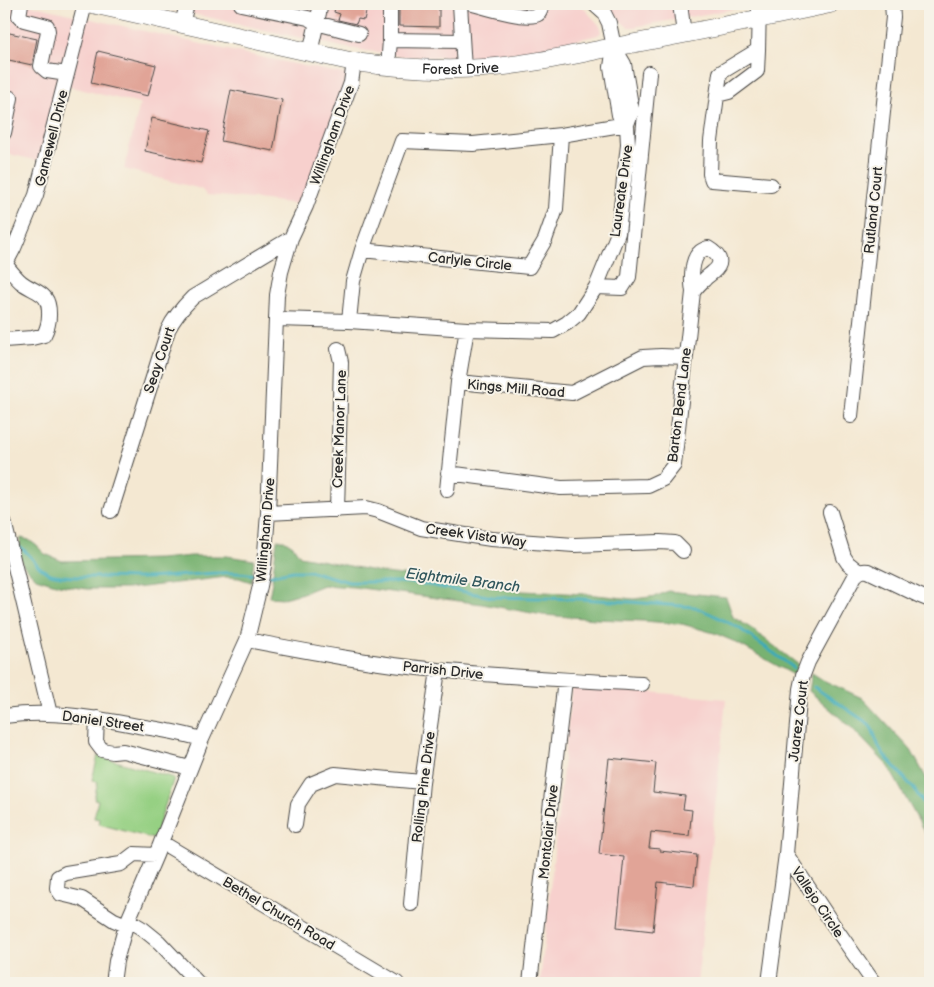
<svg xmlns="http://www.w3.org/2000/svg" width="934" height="987" font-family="'Balsamiq Sans',sans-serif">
<rect width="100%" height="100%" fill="#f7f3e8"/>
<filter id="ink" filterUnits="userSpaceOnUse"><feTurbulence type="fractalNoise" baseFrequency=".02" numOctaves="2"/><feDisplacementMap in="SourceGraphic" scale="10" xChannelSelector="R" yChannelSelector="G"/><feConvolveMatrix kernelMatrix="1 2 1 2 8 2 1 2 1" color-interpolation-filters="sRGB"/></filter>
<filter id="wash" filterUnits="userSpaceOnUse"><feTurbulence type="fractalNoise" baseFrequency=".0096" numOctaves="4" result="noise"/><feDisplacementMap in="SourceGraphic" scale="20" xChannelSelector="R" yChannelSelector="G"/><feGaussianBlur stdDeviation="1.12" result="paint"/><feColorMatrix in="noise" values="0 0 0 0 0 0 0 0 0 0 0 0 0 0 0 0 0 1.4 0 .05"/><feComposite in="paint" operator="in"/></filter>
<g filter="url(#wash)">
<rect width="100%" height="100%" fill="#f4e8d2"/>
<path fill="#f7d0cd" d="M 4,4 L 26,4 L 232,51 L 348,75 L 304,205 L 265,200 L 207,195 L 201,189 L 124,169 L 140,104 L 59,84 L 40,161 L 4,153 Z
M 148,4 L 580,4 L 601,27 L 601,32 L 598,35 L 525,52 L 472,57 L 407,57 L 342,47 Z
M 605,4 L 761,4 L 634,27 L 628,27 L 624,24 Z
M 572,685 L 726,699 L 700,957 L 697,983 L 540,983 Z"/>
<path fill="#96d083" stroke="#607e57" d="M 98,756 L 174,778 L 154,839 L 99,824 L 100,819 L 94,818 L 98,800 L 94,799 L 98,782 L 92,780 Z"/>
<path fill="#78b271" stroke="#526e4e" d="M 21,538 L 29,540 L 37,546 L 45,554 L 62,561 L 159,559 L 191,556 L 227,556 L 254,560 L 251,582 L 239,578 L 227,577 L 126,589 L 87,589 L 59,585 L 36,578 L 23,565 L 18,554 Z
M 277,540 L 284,540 L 293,546 L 300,556 L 385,573 L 463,582 L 522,591 L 586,594 L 634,599 L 657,596 L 668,591 L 726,597 L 733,617 L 752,629 L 799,665 L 794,675 L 733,641 L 714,633 L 682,624 L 643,621 L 597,619 L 543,615 L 482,604 L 353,587 L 323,585 L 303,593 L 283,598 L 269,597 L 272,582 Z
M 812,673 L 823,680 L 862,698 L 911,750 L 930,785 L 930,842 L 888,766 L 852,728 L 809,691 Z"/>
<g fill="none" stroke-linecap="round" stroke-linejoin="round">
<path stroke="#3baab9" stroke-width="3" d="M 13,546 C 30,547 34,569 51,574 C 64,578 84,577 97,577 C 112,577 128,578 143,578 C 182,577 218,569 257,575
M 266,576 L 293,571 L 310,571 L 349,582 L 396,582 L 418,583 L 492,597 L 580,599 L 630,602 L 695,607 L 711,614 L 739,628 L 794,668
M 814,687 L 869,724 L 873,731 L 879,747 L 885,756 L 914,789 L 930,813"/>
</g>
<g id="blocks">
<path fill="#e1a497" d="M 336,4 L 368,4 L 364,20 L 358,19 L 356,24 L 338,20 L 340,14 L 334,12 Z
M 399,4 L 439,4 L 439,27 L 399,26 Z
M 5,32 L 37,39 L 32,65 L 4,59 L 4,38 Z
M 98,51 L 156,65 L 148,96 L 91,83 Z
M 231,90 L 282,100 L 273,151 L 221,141 Z
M 152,118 L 209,131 L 201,163 L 145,151 Z
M 609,758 L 656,763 L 653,792 L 685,796 L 683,809 L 692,810 L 689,836 L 651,832 L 649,848 L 660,849 L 660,851 L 697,855 L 694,886 L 658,882 L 653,931 L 617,927 L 624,857 L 599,854 Z"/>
</g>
</g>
<g filter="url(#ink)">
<use href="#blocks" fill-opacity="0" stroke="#494744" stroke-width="1"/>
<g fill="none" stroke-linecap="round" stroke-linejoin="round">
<g stroke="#494744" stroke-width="16">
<path id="minor" d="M 21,4 L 19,16 L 24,20 L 47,26 L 48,31 L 41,66 L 47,71 L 67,74
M 241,4 L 308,18 L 316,23 L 359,34
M 460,4 L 464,69
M 473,4 C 484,7 529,21 538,14 C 541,12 541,8 542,4
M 680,4 L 684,34
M 759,4 L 758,50 L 720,73 L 711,141 L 710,174 L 712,180 L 771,185
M 182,24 L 187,4
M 390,40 L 461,41
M 614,47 L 611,67 L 619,115 L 627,124
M 310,53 L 321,4
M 388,67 L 390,40 L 390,4
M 717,95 L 729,92 L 757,71 L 758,50
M 4,133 L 11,98
M 362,250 L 529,267 L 545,240 L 556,209 L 561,135
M 4,267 L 14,248 L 36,195 L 85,4
M 596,287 L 622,288 L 629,277 L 649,73
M 276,319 L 349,321 L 467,329 L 553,331 L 567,323 L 579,313 L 596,287 L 618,233 L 628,145 L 627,124 L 632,111 L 624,64 L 614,47 L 609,23 L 604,13 L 594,4
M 349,321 L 353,281 L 362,250 L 402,141 L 473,144 L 561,135 L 627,124
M 4,340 L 32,338 L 44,335 C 47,329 49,323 49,316 C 50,291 37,294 21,282 C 15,277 10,270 5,264
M 458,382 L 572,393 L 643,357 L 661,356 L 686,357
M 851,416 L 893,17 L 892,4
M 448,473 L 561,488 L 648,486 L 663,479 L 674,465 L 693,292 C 696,288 700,283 704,280 C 706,277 710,275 713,272 C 725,262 718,254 708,248 C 705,249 702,250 700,252 C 691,259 691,281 693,292
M 447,490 L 458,382 L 467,329
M 337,510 L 341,362 L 338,349
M 111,511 L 168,330 C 174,317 183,307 193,297 L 291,238
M 830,512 L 844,557 L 848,563 L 859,572
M 268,513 L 366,508 L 378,511 L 421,528 L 491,539 L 574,545 L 660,542 L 675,543 L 683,551
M 4,521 L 50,714
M 247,640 C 310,652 373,664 438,670 C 505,677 574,680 642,684
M 4,716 C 49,710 93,717 138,726 C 159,729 181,733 202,739
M 97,718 L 96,742 L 102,750 L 113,752 L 123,751 L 190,768
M 295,825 L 298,804 L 311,784 L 335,774 L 422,782
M 161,842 L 397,983
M 786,854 L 832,923 L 874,983
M 411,904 L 422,782 L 438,670
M 128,920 L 143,929 L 159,942 L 198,983
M 126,925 L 114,920 L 82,899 L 61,894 L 57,888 L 58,877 L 66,873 L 121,864 L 134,854 L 156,855
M 113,983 L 116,961 L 126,925 L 156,855 L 202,739 L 247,640 L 260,586 L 264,566 L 268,513 L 277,295 L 281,272 L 291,238 L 306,206 L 351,83 L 354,62
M 530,983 L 565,680
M 769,983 L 786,854 L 800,689 L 803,675 L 808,662 L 855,576 C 859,572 861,570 868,571 L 920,596 L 930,600"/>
</g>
<g stroke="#494744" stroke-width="19">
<g id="major">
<path id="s1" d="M 92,4 L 354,62 C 397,68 440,71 483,68 C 527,65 571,55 614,47 C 687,34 759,19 830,4"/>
</g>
</g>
<use href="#minor" stroke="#fff" stroke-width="14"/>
<use href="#major" stroke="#fff" stroke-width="18"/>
</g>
</g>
<g text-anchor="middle" stroke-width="4" stroke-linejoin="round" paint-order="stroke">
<g font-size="14" fill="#2b2b2b" stroke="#f7f3e8">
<text dy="5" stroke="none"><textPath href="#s1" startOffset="375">Forest Drive</textPath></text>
<text transform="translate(332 135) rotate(-70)" y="5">Willingham Drive</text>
<text transform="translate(51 138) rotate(-76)" y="5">Gamewell Drive</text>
<text transform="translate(621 191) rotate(-82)" y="5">Laureate Drive</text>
<text transform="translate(873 210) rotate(-84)" y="5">Rutland Court</text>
<text transform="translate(470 261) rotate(6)" y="5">Carlyle Circle</text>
<text transform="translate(159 360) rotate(-71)" y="5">Seay Court</text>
<text transform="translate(516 388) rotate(5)" y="5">Kings Mill Road</text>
<text transform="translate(679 405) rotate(-83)" y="5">Barton Bend Lane</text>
<text transform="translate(339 429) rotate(-88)" y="5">Creek Manor Lane</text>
<text transform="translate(265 530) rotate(-85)" y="5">Willingham Drive</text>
<text transform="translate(476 535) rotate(8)" y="5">Creek Vista Way</text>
<text transform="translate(443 670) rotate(6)" y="5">Parrish Drive</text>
<text transform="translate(103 721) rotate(8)" y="5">Daniel Street</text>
<text transform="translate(798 721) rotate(-83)" y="5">Juarez Court</text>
<text transform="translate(423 787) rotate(-83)" y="5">Rolling Pine Drive</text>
<text transform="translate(548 832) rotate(-84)" y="5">Montclair Drive</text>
<text transform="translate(818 902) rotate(56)" y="5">Vallejo Circle</text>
<text transform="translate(279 913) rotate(31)" y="5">Bethel Church Road</text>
</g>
<g font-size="15" font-style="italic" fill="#31575d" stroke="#f7f3e8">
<text transform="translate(463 580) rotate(7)" y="5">Eightmile Branch</text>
</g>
</g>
<rect width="934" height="987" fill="none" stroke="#f7f3e8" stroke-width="20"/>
</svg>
